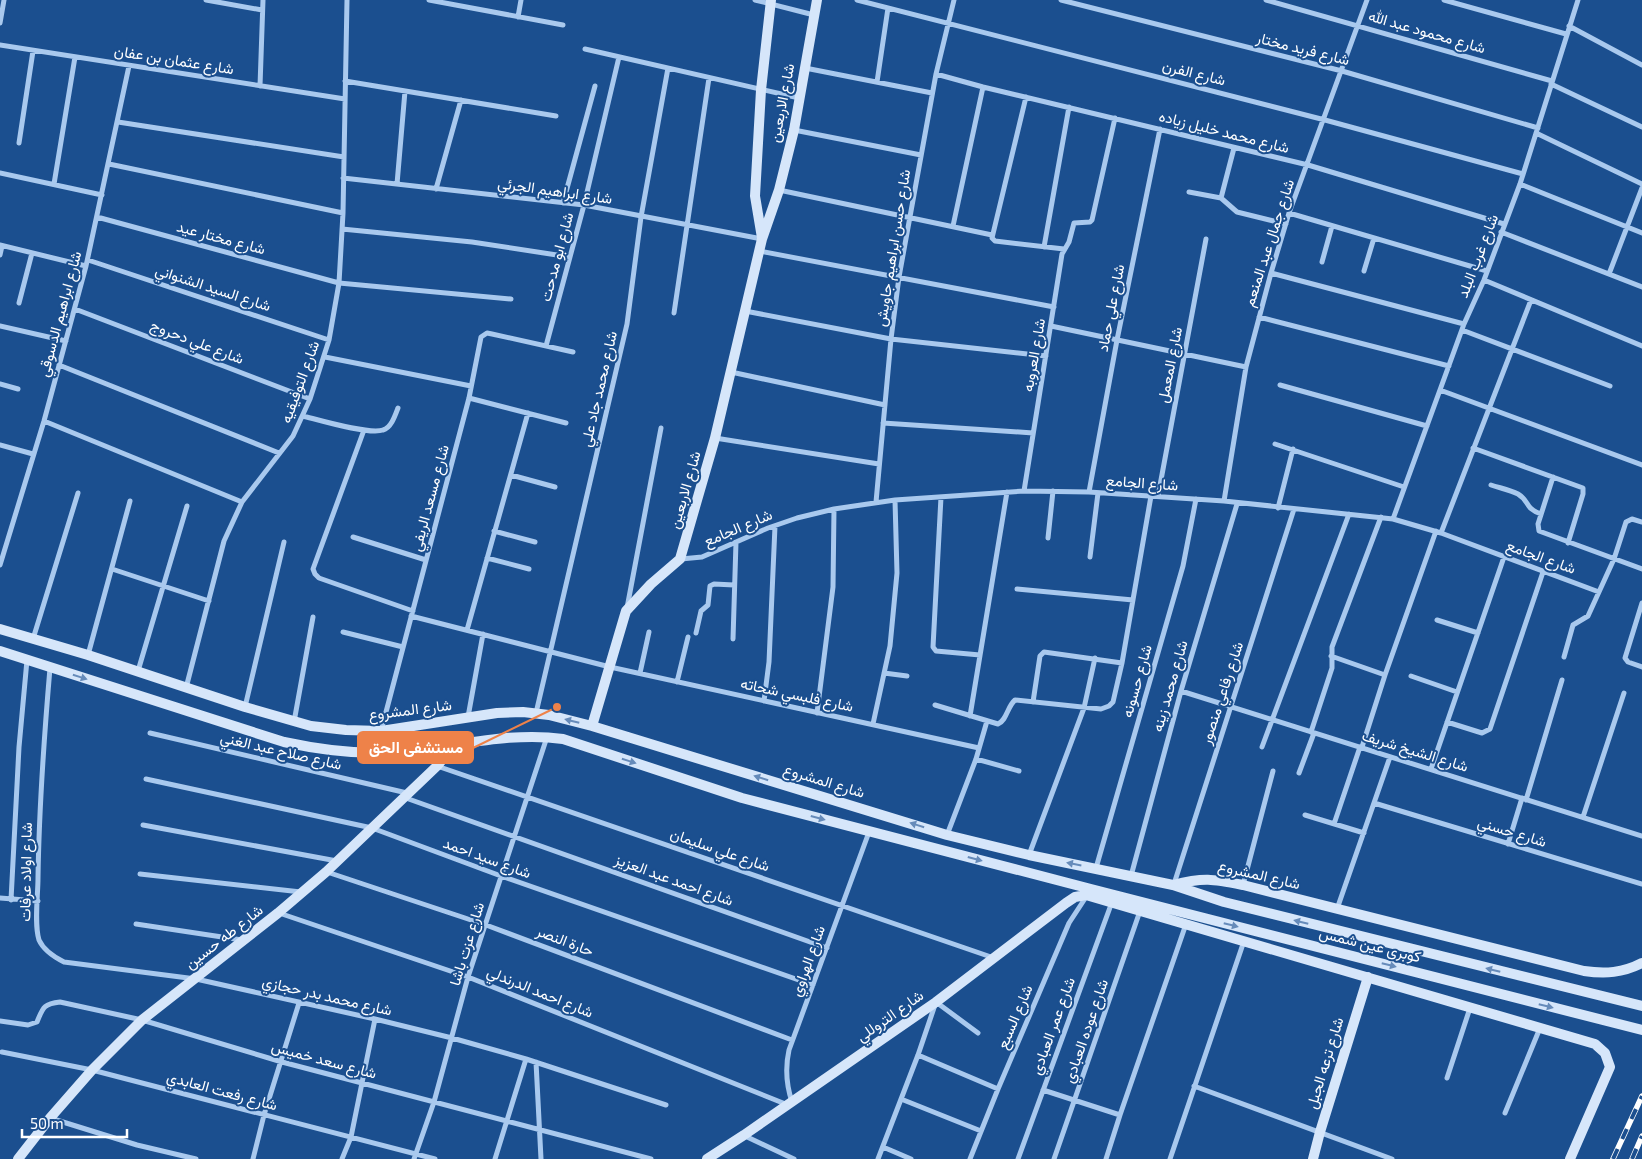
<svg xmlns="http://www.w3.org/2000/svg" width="1642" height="1159" font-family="'Exo 2',Vazirmatn,sans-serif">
<rect width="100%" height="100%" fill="#1b4f8f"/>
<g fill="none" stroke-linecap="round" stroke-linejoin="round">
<path stroke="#a9c9ee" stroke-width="5" d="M 206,0 L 262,10
M 429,0 L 563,25
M 755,0 L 814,15
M 857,0 L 1325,120 L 1523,174
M 1061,0 L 1342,71 L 1538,128
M 1266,0 L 1552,81
M 1444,0 L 1566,34
M 518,17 L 521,0
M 0,23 L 4,0
M 1569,26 L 1642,65
M 0,45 L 345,99
M 585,49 L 799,98
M 805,68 L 932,93
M 936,74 L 983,87 L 1308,165 L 1504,224
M 345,81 L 556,116
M 877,82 L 888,8
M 1551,84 L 1642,127
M 260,86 L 263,0
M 1026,97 L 992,238 L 995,241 L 1064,249
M 118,122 L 344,157
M 794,130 L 921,155
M 1536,133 L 1642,184
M 19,143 L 33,51
M 109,164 L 343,213
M 0,173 L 102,195
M 343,178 L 584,205 L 762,239
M 54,184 L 75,57
M 397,184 L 405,91
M 1520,184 L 1642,233
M 436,189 L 461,100
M 779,190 L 992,235
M 1189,192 L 1221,198 L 1237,212 L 1286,224
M 1221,198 L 1234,148
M 563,203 L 595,86
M 1289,213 L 1487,271
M 97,217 L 339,283 L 511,299
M 953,226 L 983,87
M 342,229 L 472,242 L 570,257
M 1501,232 L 1642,287
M 0,245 L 86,266
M 1044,247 L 1069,107
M 759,251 L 1054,307
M 0,255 L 2,246
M 88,260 L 329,340
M 1322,262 L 1332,226
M 1364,271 L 1374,238
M 1271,273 L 1464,324
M 1609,274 L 1642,188
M 1484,280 L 1642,346
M 19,303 L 32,253
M 75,309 L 310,399
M 745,311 L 891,339 L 1046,356
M 674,313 L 709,78
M 1259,317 L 1449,366
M 0,326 L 66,341
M 1051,326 L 1246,367
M 1462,330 L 1610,386
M 546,346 L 584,205 L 619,57
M 325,357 L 471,386
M 59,365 L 279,453
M 731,372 L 885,405
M 0,384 L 18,389
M 1280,385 L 1427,426
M 1440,390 L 1642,465
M 469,398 L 566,423
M 303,416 C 319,420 369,435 383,430 C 391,428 395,416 398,408
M 44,421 L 242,502
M 883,423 L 1033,433
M 364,430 L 313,569 L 315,574 L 319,578 L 413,611
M 715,438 L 879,464
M 1275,444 L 1404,487
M 0,445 L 33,454
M 1473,448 L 1583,488 L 1583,494 L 1568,543
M 511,475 L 555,487
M 1553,477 L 1538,524 L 1539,531 L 1642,569
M 1491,485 C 1500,488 1510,490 1518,494 C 1530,501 1524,508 1541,514
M 1024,491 L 1062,254 L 1069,242 L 1074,223 L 1090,222 L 1092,220 L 1115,118
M 1089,492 L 1117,340 L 1160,129
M 1158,496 L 1206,239
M 941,497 L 933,647 L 936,651 L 980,655
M 1224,501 L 1246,367 L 1271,273 L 1289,213 L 1367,0
M 876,502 L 891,339 L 899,277 L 936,74 L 954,0
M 1278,508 L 1293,449
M 1393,519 L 1464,324 L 1484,280 L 1520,184 L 1578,0
M 494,531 L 535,542
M 1441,533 L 1531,300
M 353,537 L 426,560
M 1048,538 L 1053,491
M 1090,557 L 1098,493
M 487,558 L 529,569
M 681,559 L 702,557 L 768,528 L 797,518 L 834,509 L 895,500 L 1024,491 L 1089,492 L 1224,501 L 1393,519 L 1441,533 L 1599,592
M 0,565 L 44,421 L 86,266 L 129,66
M 112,569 L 209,601
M 1017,589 L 1133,600
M 1642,603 L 1625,658 L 1628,662 L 1642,667
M 627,608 L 661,428
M 411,616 L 610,667 L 979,748
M 1437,620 L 1478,633
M 467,630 L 528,413
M 343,632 L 403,647
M 696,633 L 701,611 L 708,605 L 710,586 L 714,584 L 734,585
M 33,639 L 78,493
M 733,639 L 736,542
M 88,655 L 130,501
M 1331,656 L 1385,675
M 1564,657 L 1573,625 L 1588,616 L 1614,559 L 1626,522 L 1632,519 L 1642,522
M 50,668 C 44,738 39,808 38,878 C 38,895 34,924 39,940 C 44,951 54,957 64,962 L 196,979 L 375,1019 L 452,1038 L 526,1059 L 666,1105
M 138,671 L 187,506
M 640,673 L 649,632
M 884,673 L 907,676
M 1411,676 L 1457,692
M 677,682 L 688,637
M 186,688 L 224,541 L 242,502 L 293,436 L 310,399 L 329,340 L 339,283 L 343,213 L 347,0
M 1181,691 L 1642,836
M 764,701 L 769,662 L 775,526
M 1033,702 L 1040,656 L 1044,652 L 1122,663
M 935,705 L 998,724 C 1007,720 1007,707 1015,700 L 1101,709 L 1109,706 L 1113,702 L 1122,663 L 1151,496
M 245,707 L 284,542
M 536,713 L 627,324 L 641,217 L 668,68
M 817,713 L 833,587 L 834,509
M 970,716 L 1007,492
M 468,717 L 483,634
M 294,722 L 313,617
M 1447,722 L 1482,733 L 1490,729 L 1543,572
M 873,724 L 890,646 L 897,573 L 895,500
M 381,731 L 469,398 L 481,337 L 487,333 L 492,334 L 573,352
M 1311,732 L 1332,668 L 1332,647 L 1381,517
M 150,733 L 407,793
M 1262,747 L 1349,514
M 1362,747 L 1385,675 L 1436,531
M 976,759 L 1019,771
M 437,766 L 994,958
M 1431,769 L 1504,557
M 1299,773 L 1314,733
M 146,779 L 372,828 L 501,876 L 813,985
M 403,797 L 827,948
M 1526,800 L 1562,680
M 1374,803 L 1642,884
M 1305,815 L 1364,833
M 1583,817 L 1624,693
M 1334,824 L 1360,747
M 143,825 L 337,861
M 947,835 L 976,759 L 987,721
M 1508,844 L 1522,798
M 1029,855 L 1084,708 L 1095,658
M 1096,868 L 1183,566 L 1196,499
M 327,872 L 486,925 L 792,1040
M 140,874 L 301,892
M 1131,876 L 1181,691 L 1237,504
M 1174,884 L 1294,509
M 1243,885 L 1273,771
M 0,898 L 38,901
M 11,900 L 19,747 L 27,660
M 1337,909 L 1390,757
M 279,913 L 468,977 L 788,1105
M 136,924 L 242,940
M 0,1021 L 28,1025 L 37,1022 C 43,1008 43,1004 60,1002 L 142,1020 L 282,1062 L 651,1159
M 2,1052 L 92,1070 L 435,1159
M 918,1055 L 998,1089
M 536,1062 L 541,1159
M 1447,1078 L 1470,1008
M 1194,1086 L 1392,1159
M 1043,1090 L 1120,1115
M 901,1099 L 981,1131
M 792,1102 C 786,1084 785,1068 789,1050 L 869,832
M 1505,1113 L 1540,1028
M 50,1118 L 137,1145 L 196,1159
M 745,1136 L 794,1159
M 883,1147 L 911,1159
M 253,1159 L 264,1115 L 299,1003
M 342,1159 L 351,1137 L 375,1019
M 414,1159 L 434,1102 L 468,977 L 547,737
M 495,1159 L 526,1059
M 878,1159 L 918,1055 L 936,1002 L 978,1033
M 970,1159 L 998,1089 L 1069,923 L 1086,897
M 1018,1159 L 1112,902
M 1054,1159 L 1140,911
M 1106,1159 L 1120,1115 L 1186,924
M 1170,1159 L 1244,941"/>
<path stroke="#d6e6fa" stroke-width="10" d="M 762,238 L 755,196 L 761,90 L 771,0
M 0,629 L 88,655 L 245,707 L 311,726 L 346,730 L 381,731 L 497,713 L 523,712 L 549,715 L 592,726 L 947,835 L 1029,855 L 1173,885 L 1224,902 L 1642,1006
M 0,651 L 284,742 C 321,750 359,755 397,752 C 453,748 508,731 563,739 L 742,798 L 1091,889 L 1642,1030
M 592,726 L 626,611 L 651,584 L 680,559 L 715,438 L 762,239 L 779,190 L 794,130 L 817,0
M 1173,885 C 1204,877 1213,879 1243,885 L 1584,971 C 1605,974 1623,973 1642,963
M 18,1159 L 50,1118 L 92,1070 L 142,1020 L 278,913 L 326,872 L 437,766 L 454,745
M 707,1159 L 744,1135 L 936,1002 L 1066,903 L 1075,897 L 1086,895 L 1595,1044 L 1605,1053 L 1610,1067 L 1570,1159
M 1313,1159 L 1320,1132 L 1368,977"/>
<g stroke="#fff" stroke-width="5.5">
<path id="rail" d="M 1613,1159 L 1642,1096
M 1632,1159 L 1642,1136"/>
</g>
<use href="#rail" stroke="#1b4f8f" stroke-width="4" stroke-dasharray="11" stroke-linecap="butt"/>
</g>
<defs><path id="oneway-solid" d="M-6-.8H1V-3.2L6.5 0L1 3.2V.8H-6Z" transform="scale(1.25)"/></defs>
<g fill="#668bba">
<use href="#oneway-solid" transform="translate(80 677) rotate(18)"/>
<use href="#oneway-solid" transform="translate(572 721) rotate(-166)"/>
<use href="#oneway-solid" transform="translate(629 761) rotate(18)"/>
<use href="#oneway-solid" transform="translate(761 778) rotate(-163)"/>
<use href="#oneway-solid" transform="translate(818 818) rotate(15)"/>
<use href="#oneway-solid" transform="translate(917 825) rotate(-163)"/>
<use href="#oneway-solid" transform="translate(975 859) rotate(15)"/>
<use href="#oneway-solid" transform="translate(1074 864) rotate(-169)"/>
<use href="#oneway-solid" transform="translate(1301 922) rotate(-166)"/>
<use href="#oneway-solid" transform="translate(1231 925) rotate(14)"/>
<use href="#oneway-solid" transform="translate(1389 965) rotate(14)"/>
<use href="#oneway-solid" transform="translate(1493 970) rotate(-166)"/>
<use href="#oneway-solid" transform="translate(1546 1006) rotate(14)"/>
</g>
<g text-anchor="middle" stroke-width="4" stroke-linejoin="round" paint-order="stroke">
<g font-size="15" fill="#fff" stroke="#1b4f8f">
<text transform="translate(1427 32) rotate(16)" y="5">شارع محمود عبد الله</text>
<text transform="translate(1303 49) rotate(14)" y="5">شارع فريد مختار</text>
<text transform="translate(174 60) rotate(9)" y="5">شارع عثمان بن عفان</text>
<text transform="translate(1194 73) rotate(14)" y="5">شارع الفرن</text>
<text transform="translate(782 103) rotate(-79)" y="5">شارع الاربعين</text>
<text transform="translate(1224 132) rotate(14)" y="5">شارع محمد خليل زياده</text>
<text transform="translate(555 191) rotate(8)" y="5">شارع ابراهيم الجرئي</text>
<text transform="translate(221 238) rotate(15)" y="5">شارع مختار عيد</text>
<text transform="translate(1269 243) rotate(-72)" y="5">شارع جمال عبد المنعم</text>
<text transform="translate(893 248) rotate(-81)" y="5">شارع حسن ابراهيم جاويش</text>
<text transform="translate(1478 256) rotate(-69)" y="5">شارع غرب البلد</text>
<text transform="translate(557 257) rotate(-75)" y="5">شارع ابو مدحت</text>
<text transform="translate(213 288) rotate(18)" y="5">شارع السيد الشنواني</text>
<text transform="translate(1111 308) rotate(-79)" y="5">شارع علي حماد</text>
<text transform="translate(60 314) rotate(-75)" y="5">شارع ابراهيم الدسوقي</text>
<text transform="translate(197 342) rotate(21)" y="5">شارع علي دحروج</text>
<text transform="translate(1034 355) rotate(-80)" y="5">شارع العروبه</text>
<text transform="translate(1170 365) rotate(-79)" y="5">شارع المعمل</text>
<text transform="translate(300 382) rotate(-70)" y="5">شارع التوفيقيه</text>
<text transform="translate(599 389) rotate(-77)" y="5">شارع محمد جاد علي</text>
<text transform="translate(1142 483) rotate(4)" y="5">شارع الجامع</text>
<text transform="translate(685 490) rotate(-74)" y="5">شارع الاربعين</text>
<text transform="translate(430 498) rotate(-75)" y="5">شارع مسعد الريفي</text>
<text transform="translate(738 528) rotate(-23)" y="5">شارع الجامع</text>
<text transform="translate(1541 557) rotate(20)" y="5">شارع الجامع</text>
<text transform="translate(1137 681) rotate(-74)" y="5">شارع حسونه</text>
<text transform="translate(1170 686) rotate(-74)" y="5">شارع محمد زينه</text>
<text transform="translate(1222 693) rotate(-72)" y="5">شارع رفاعي منصور</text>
<text transform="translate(797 695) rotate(12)" y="5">شارع فلبسي شحاته</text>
<text transform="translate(410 710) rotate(-7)" y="5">شارع المشروع</text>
<text transform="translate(281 751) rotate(13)" y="5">شارع صلاح عبد الغني</text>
<text transform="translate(1415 751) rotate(17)" y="5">شارع الشيخ شريف</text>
<text transform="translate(824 781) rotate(17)" y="5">شارع المشروع</text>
<text transform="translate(1512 832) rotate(17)" y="5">شارع حسني</text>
<text transform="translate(720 850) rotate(19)" y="5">شارع علي سليمان</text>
<text transform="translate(487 858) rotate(20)" y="5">شارع سيد احمد</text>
<text transform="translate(26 872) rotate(-89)" y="5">شارع اولاد عرفات</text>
<text transform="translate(1259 875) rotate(13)" y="5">شارع المشروع</text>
<text transform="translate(674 880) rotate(20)" y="5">شارع احمد عبد العزيز</text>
<text transform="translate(224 937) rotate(-38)" y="5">شارع طه حسين</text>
<text transform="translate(565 941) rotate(21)" y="5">حارة النصر</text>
<text transform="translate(467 944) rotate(-73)" y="5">شارع عزت باشا</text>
<text transform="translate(1370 945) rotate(14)" y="5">كوبرى عين شمس</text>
<text transform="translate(808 961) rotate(-70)" y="5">شارع الهراوي</text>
<text transform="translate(540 992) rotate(22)" y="5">شارع احمد الدرندلي</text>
<text transform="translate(327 996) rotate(13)" y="5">شارع محمد بدر حجازي</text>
<text transform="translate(890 1016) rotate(-35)" y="5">شارع التروللي</text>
<text transform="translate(1015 1017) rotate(-67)" y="5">شارع السبع</text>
<text transform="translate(1053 1026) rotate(-70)" y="5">شارع عمر العبادي</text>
<text transform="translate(1086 1031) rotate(-71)" y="5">شارع عوده العبادي</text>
<text transform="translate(324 1060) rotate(15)" y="5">شارع سعد خميس</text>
<text transform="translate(1325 1063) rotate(-73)" y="5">شارع ترعه الجبل</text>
<text transform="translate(222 1091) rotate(15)" y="5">شارع رفعت العابدي</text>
</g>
</g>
<path fill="none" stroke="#ee8249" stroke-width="2" d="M557 707L473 748"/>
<circle fill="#ee8249" stroke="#1b4f8f" stroke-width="2" cx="557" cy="707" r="5"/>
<rect fill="#ee8249" stroke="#ee8249" stroke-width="2" x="358" y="732" width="115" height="31" rx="5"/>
<g font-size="16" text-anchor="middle" font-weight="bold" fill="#fff">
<text x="416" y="753">مستشفى الحق</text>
</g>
<path d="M22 1129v8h105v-8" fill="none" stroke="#ffffff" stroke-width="2.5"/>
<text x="30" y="1129" font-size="15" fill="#ffffff" stroke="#1b4f8f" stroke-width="4" paint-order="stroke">50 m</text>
</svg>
